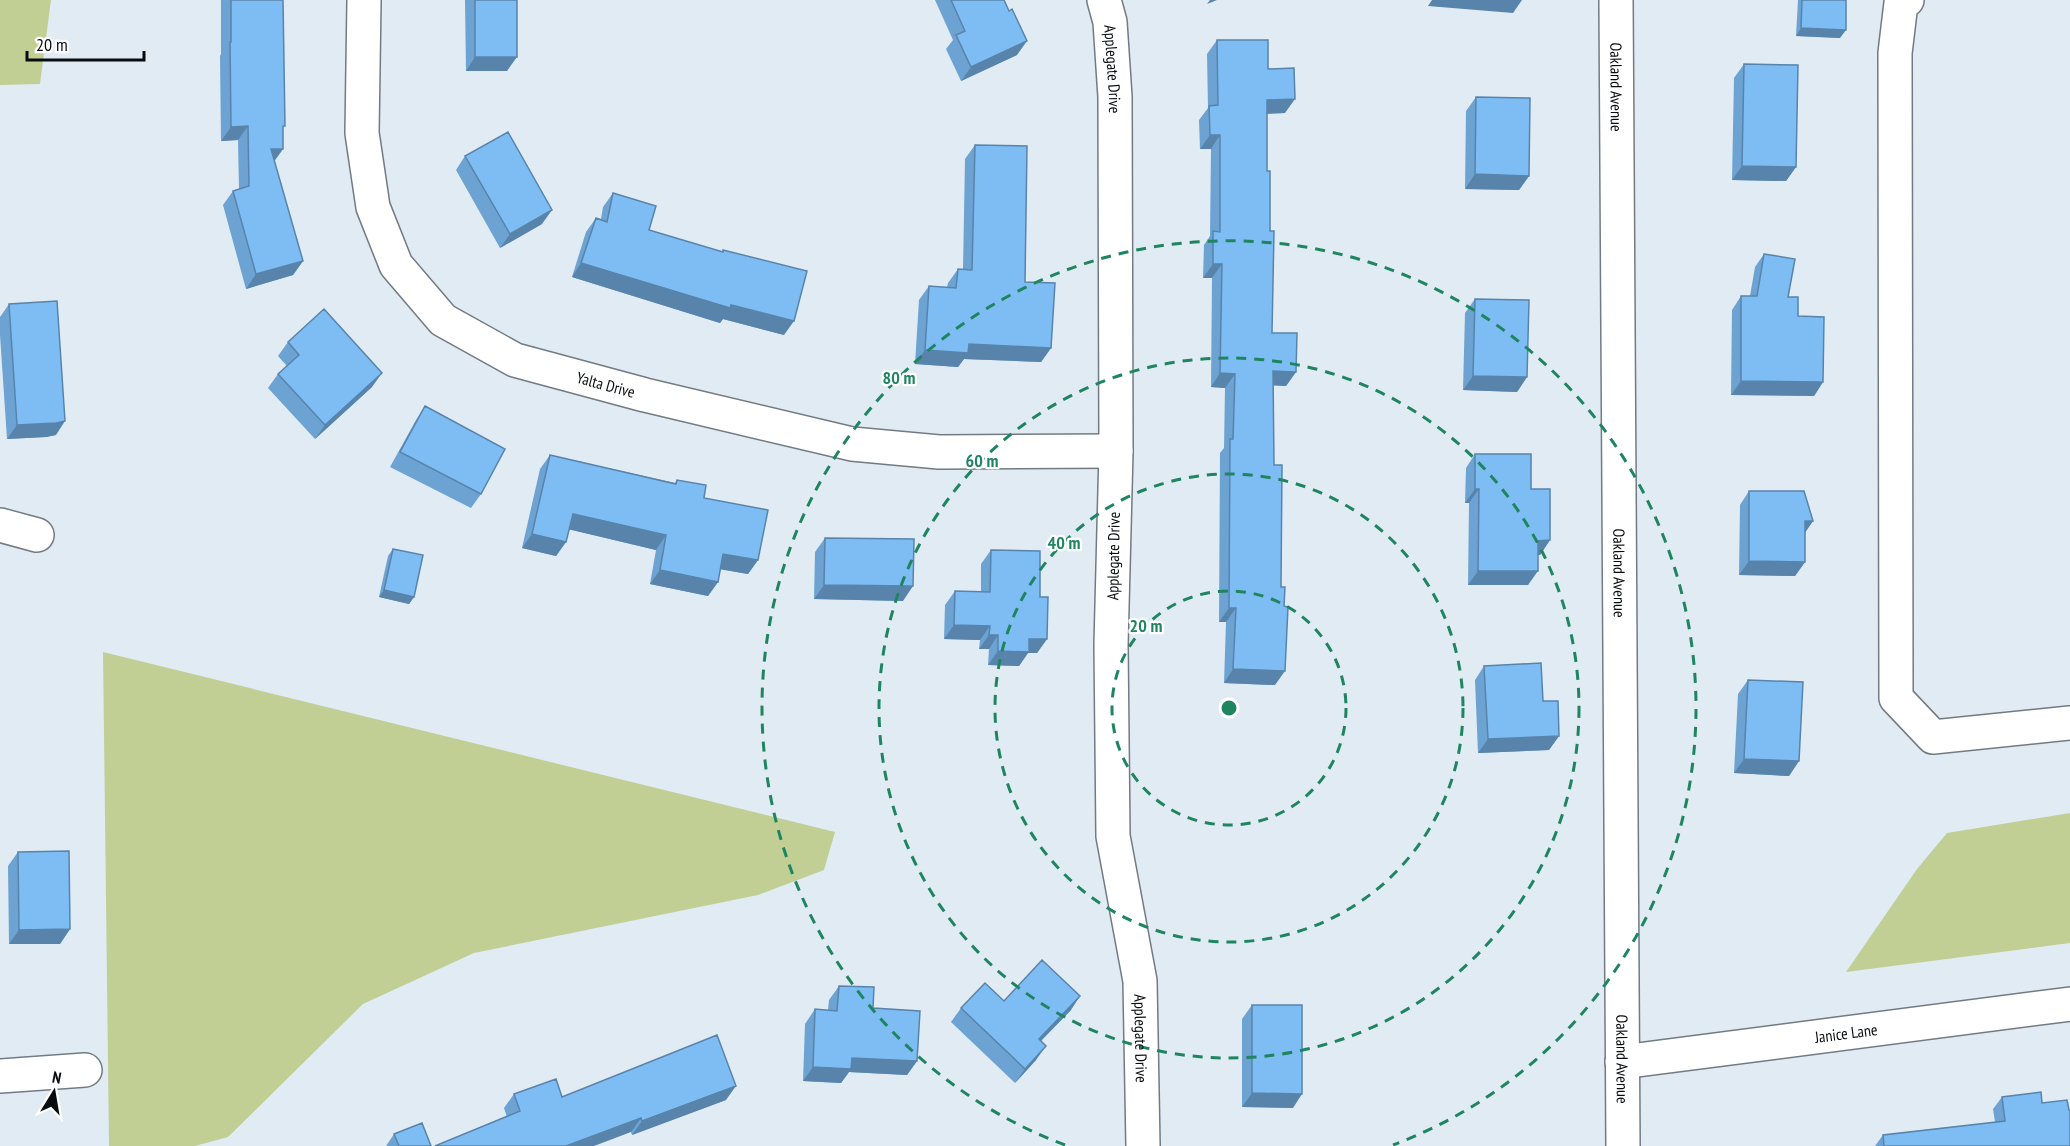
<svg xmlns="http://www.w3.org/2000/svg" width="2070" height="1146" font-family="'PT Sans Narrow',sans-serif">
<rect width="100%" height="100%" fill="#e1ebf4"/>
<path fill="#c1cf95" d="M 0,0 L 51,0 L 40,84 L 0,85 Z
M 103,652 L 835,832 L 824,870 L 758,895 L 474,953 L 363,1004 L 228,1137 L 195,1146 L 109,1146 Z
M 2070,813 L 2070,943 L 1846,972 L 1917,869 L 1947,833 Z"/>
<g fill="none" stroke-linecap="round" stroke-linejoin="round">
<g stroke="#727b83" stroke-width="36">
<g id="minor">
<path id="s1" d="M 364,0 L 362,133 L 373,207 L 396,265 L 443,320 L 515,360 L 645,395 L 852,444 L 939,452 L 1116,451"/>
<path id="s2" d="M 1104,0 L 1110,22 L 1115,97 L 1116,451 L 1111,645 L 1113,836 L 1140,981 L 1143,1146"/>
<path id="s3" d="M 1616,0 L 1623,1146"/>
<path d="M 1907,0 L 1901,3 L 1895,53 L 1896,698 L 1933,737 L 2070,723"/>
<path d="M 0,525 L 37,535"/>
<path id="s4" d="M 1622,1062 L 2070,1004"/>
<path d="M 0,1076 L 85,1070"/>
</g>
</g>
<use href="#minor" stroke="#fff" stroke-width="33"/>
</g>
<path fill="#6ca3d2" d="M 221,0 L 283,0 L 283,149 L 274,161 L 303,261 L 293,275 L 246,289 L 223,205 L 233,191 L 239,189 L 238,140 L 221,141 L 220,56 L 221,54 Z
M 465,0 L 517,0 L 507,71 L 466,71 Z
M 935,0 L 1004,0 L 1017,55 L 961,81 L 946,49 L 953,40 Z
M 1798,0 L 1846,0 L 1840,38 L 1796,36 Z
M 1217,40 L 1268,69 L 1285,113 L 1267,114 L 1267,171 L 1272,333 L 1296,372 L 1286,386 L 1273,385 L 1275,685 L 1224,683 L 1226,622 L 1219,622 L 1220,453 L 1224,448 L 1225,388 L 1211,387 L 1212,278 L 1203,278 L 1204,245 L 1210,236 L 1211,149 L 1200,149 L 1199,120 L 1208,108 L 1207,54 Z
M 1744,64 L 1796,167 L 1786,181 L 1732,180 L 1734,78 Z
M 1476,97 L 1529,176 L 1519,190 L 1465,189 L 1466,111 Z
M 975,145 L 1025,282 L 1051,348 L 1041,362 L 964,359 L 958,367 L 915,364 L 919,300 L 929,286 L 947,287 L 948,283 L 958,269 L 963,269 L 965,159 Z
M 465,156 L 542,224 L 500,248 L 456,170 Z
M 613,193 L 649,230 L 784,335 L 723,319 L 720,323 L 572,277 L 586,232 L 596,218 L 601,219 L 603,207 Z
M 1764,254 L 1788,297 L 1798,316 L 1823,382 L 1814,396 L 1731,395 L 1732,310 L 1741,296 L 1750,296 L 1755,267 Z
M 1475,299 L 1527,377 L 1517,392 L 1463,390 L 1465,313 Z
M 9,304 L 56,435 L 46,437 L 7,439 L 0,335 L 0,317 Z
M 288,342 L 372,387 L 315,439 L 268,388 L 278,374 L 287,366 L 278,356 Z
M 425,406 L 481,494 L 471,508 L 390,467 L 416,420 Z
M 1475,454 L 1531,489 L 1550,540 L 1540,555 L 1538,555 L 1528,585 L 1468,585 L 1469,503 L 1465,503 L 1466,468 Z
M 550,455 L 675,483 L 677,480 L 704,498 L 758,560 L 748,574 L 720,569 L 718,582 L 708,596 L 650,584 L 656,550 L 569,529 L 566,542 L 556,556 L 522,548 L 540,469 Z
M 1749,491 L 1813,521 L 1805,533 L 1805,562 L 1795,576 L 1739,575 L 1740,505 Z
M 825,538 L 903,601 L 814,599 L 815,552 Z
M 393,549 L 414,597 L 409,604 L 379,597 L 388,556 Z
M 991,550 L 1040,597 L 1047,639 L 1037,653 L 1028,653 L 1019,666 L 988,665 L 989,649 L 979,649 L 980,640 L 944,639 L 945,605 L 955,591 L 981,591 L 981,564 Z
M 1484,666 L 1543,701 L 1559,736 L 1549,750 L 1478,753 L 1475,680 Z
M 1748,680 L 1799,761 L 1789,776 L 1734,773 L 1738,694 Z
M 18,852 L 70,929 L 60,944 L 9,944 L 8,866 Z
M 839,986 L 873,1008 L 917,1061 L 907,1075 L 849,1072 L 841,1083 L 803,1081 L 805,1024 L 815,1009 L 828,1010 L 829,1000 Z
M 1004,1001 L 1071,1010 L 1041,1041 L 1036,1060 L 1015,1083 L 951,1022 L 961,1008 Z
M 1252,1005 L 1293,1108 L 1242,1107 L 1242,1019 Z
M 514,1094 L 562,1097 L 726,1100 L 632,1135 L 631,1132 L 507,1117 L 504,1108 Z
M 2002,1097 L 2042,1103 L 2069,1110 L 2070,1146 L 1875,1146 L 1883,1135 L 1995,1122 L 1993,1109 Z
M 394,1134 L 431,1146 L 386,1146 Z"/>
<path fill="#5884ab" d="M 1210,0 L 1217,0 L 1207,4 Z
M 1432,0 L 1522,0 L 1513,13 L 1428,6 Z
M 1801,28 L 1846,30 L 1840,38 L 1796,36 Z
M 1027,41 L 1017,55 L 961,81 L 971,67 Z
M 475,57 L 517,57 L 507,71 L 466,71 Z
M 1295,99 L 1285,113 L 1257,114 L 1267,100 Z
M 248,126 L 238,140 L 221,141 L 231,127 Z
M 1210,135 L 1220,135 L 1211,149 L 1200,149 Z
M 271,149 L 283,149 L 273,163 Z
M 1742,166 L 1796,167 L 1786,181 L 1732,180 Z
M 1475,174 L 1529,176 L 1519,190 L 1465,189 Z
M 552,210 L 542,224 L 500,248 L 510,234 Z
M 303,261 L 293,275 L 246,289 L 256,274 Z
M 581,263 L 731,305 L 794,321 L 784,335 L 723,319 L 720,323 L 572,277 Z
M 1213,264 L 1222,264 L 1212,278 L 1203,278 Z
M 969,344 L 1051,348 L 1041,362 L 964,359 L 958,367 L 915,364 L 925,350 Z
M 1273,371 L 1296,372 L 1286,386 L 1263,385 Z
M 382,373 L 372,387 L 315,439 L 325,425 Z
M 1220,373 L 1235,374 L 1225,388 L 1211,387 Z
M 1473,376 L 1527,377 L 1517,392 L 1463,390 Z
M 1741,381 L 1823,382 L 1814,396 L 1731,395 Z
M 65,421 L 56,435 L 46,437 L 7,439 L 17,425 Z
M 1475,489 L 1479,489 L 1469,503 L 1465,503 Z
M 573,514 L 666,535 L 656,550 L 563,528 Z
M 1805,521 L 1813,521 L 1803,535 Z
M 532,534 L 566,542 L 556,556 L 522,548 Z
M 1550,540 L 1540,555 L 1528,555 L 1538,541 Z
M 723,554 L 758,560 L 748,574 L 713,568 Z
M 1749,561 L 1805,562 L 1795,576 L 1739,575 Z
M 660,570 L 718,582 L 708,596 L 650,584 Z
M 1478,571 L 1538,571 L 1528,585 L 1468,585 Z
M 824,585 L 913,586 L 903,601 L 814,599 Z
M 384,590 L 414,597 L 409,604 L 379,597 Z
M 1229,608 L 1236,608 L 1226,622 L 1219,622 Z
M 954,625 L 990,626 L 980,640 L 944,639 Z
M 989,635 L 998,635 L 989,649 L 979,649 Z
M 1029,639 L 1047,639 L 1037,653 L 1028,653 L 1019,666 L 988,665 L 998,651 Z
M 1233,669 L 1285,671 L 1275,685 L 1224,683 Z
M 1559,736 L 1549,750 L 1478,753 L 1488,739 Z
M 1744,759 L 1799,761 L 1789,776 L 1734,773 Z
M 70,929 L 60,944 L 9,944 L 19,930 Z
M 1080,996 L 1071,1010 L 1029,1053 L 1039,1039 Z
M 1046,1046 L 1036,1060 L 1015,1083 L 1025,1069 Z
M 852,1058 L 917,1061 L 907,1075 L 849,1072 L 841,1083 L 803,1081 L 813,1067 Z
M 736,1086 L 726,1100 L 632,1135 L 642,1121 Z
M 1252,1093 L 1302,1094 L 1293,1108 L 1242,1107 Z
M 641,1118 L 631,1132 L 594,1146 L 566,1146 Z"/>
<path fill="#7ebdf4" stroke="#5884ab" stroke-width="1.5" d="M 231,0 L 283,0 L 285,126 L 283,126 L 283,149 L 271,149 L 303,261 L 256,274 L 233,191 L 249,186 L 248,126 L 231,127 L 230,42 L 231,42 Z
M 475,0 L 517,0 L 517,57 L 475,57 Z
M 951,0 L 1004,0 L 1009,11 L 1012,9 L 1027,41 L 971,67 L 956,35 L 965,31 Z
M 1802,0 L 1846,0 L 1846,30 L 1801,28 Z
M 1217,40 L 1268,40 L 1268,69 L 1294,68 L 1295,99 L 1267,100 L 1267,171 L 1270,171 L 1270,231 L 1274,231 L 1272,333 L 1297,333 L 1296,372 L 1273,371 L 1274,465 L 1282,465 L 1281,587 L 1285,587 L 1284,606 L 1288,607 L 1285,671 L 1233,669 L 1236,608 L 1229,608 L 1230,439 L 1233,439 L 1235,374 L 1220,373 L 1222,264 L 1213,264 L 1213,231 L 1220,232 L 1220,135 L 1210,135 L 1209,106 L 1218,105 Z
M 1744,64 L 1798,65 L 1796,167 L 1742,166 Z
M 1476,97 L 1530,98 L 1529,176 L 1475,174 Z
M 508,132 L 552,210 L 510,234 L 465,156 Z
M 975,145 L 1027,146 L 1025,282 L 1055,283 L 1051,348 L 969,344 L 968,353 L 925,350 L 929,286 L 956,288 L 958,269 L 972,270 Z
M 613,193 L 656,206 L 649,230 L 723,252 L 723,250 L 807,271 L 794,321 L 731,305 L 730,308 L 581,263 L 596,218 L 607,222 Z
M 1764,254 L 1795,259 L 1788,297 L 1798,297 L 1798,316 L 1824,317 L 1823,382 L 1741,381 L 1741,296 L 1757,296 Z
M 1475,299 L 1529,300 L 1527,377 L 1473,376 Z
M 57,301 L 65,421 L 56,423 L 17,425 L 9,304 Z
M 324,309 L 382,373 L 325,425 L 278,374 L 299,355 L 288,342 Z
M 425,406 L 505,449 L 481,494 L 400,452 Z
M 1475,454 L 1531,454 L 1531,489 L 1550,489 L 1550,540 L 1538,541 L 1538,571 L 1478,571 L 1479,489 L 1475,489 Z
M 550,455 L 676,484 L 677,480 L 706,485 L 704,498 L 768,510 L 758,560 L 723,554 L 718,582 L 660,570 L 666,535 L 573,514 L 566,542 L 532,534 Z
M 1749,491 L 1804,491 L 1813,521 L 1805,521 L 1805,562 L 1749,561 Z
M 825,538 L 914,539 L 913,586 L 824,585 Z
M 393,549 L 423,555 L 414,597 L 384,590 Z
M 991,550 L 1040,551 L 1040,597 L 1048,597 L 1047,639 L 1029,639 L 1029,652 L 998,651 L 998,635 L 989,635 L 990,626 L 954,625 L 955,591 L 990,592 Z
M 1541,663 L 1543,701 L 1558,701 L 1559,736 L 1488,739 L 1484,666 Z
M 1748,680 L 1803,682 L 1799,761 L 1744,759 Z
M 69,851 L 70,929 L 19,930 L 18,852 Z
M 1042,960 L 1080,996 L 1039,1039 L 1046,1046 L 1025,1069 L 961,1008 L 985,983 L 1004,1001 Z
M 839,986 L 874,987 L 873,1008 L 920,1011 L 917,1061 L 852,1058 L 851,1069 L 813,1067 L 815,1009 L 837,1011 Z
M 1252,1005 L 1302,1005 L 1302,1094 L 1252,1093 Z
M 717,1035 L 736,1086 L 642,1121 L 641,1118 L 566,1146 L 435,1146 L 520,1111 L 514,1094 L 556,1079 L 562,1097 Z
M 2041,1092 L 2042,1103 L 2067,1100 L 2069,1110 L 2070,1110 L 2070,1146 L 1884,1146 L 1883,1135 L 2005,1121 L 2002,1097 Z
M 422,1123 L 431,1146 L 399,1146 L 394,1134 Z"/>
<g fill="none" stroke="#1f8560" stroke-width="3" stroke-dasharray="10 8">
<circle cx="1229" cy="708" r="117"/>
<circle cx="1229" cy="708" r="234"/>
<circle cx="1229" cy="708" r="350"/>
<path d="M1065 1145A467 467 0 1 1 1393 1145"/>
</g>
<g text-anchor="middle" stroke-width="4.5" stroke-linejoin="round" paint-order="stroke">
<g font-size="16" fill="#090c0f" stroke="#fff">
<text dy="6" stroke="none"><textPath href="#s2" startOffset="70">Applegate Drive</textPath></text>
<text dy="6" stroke="none"><textPath href="#s3" startOffset="87">Oakland Avenue</textPath></text>
<text dy="6" stroke="none"><textPath href="#s1" startOffset="519">Yalta Drive</textPath></text>
<text transform="translate(1113 556) rotate(-89)" y="6">Applegate Drive</text>
<text dy="6" stroke="none"><textPath href="#s3" startOffset="573">Oakland Avenue</textPath></text>
<text dy="6" stroke="none"><textPath href="#s4" startOffset="226">Janice Lane</textPath></text>
<text dy="6" stroke="none"><textPath href="#s2" startOffset="1042">Applegate Drive</textPath></text>
<text dy="6" stroke="none"><textPath href="#s3" startOffset="1059">Oakland Avenue</textPath></text>
</g>
</g>
<circle cx="1229" cy="708" r="9" fill="#1f8560" stroke="#fff" stroke-width="3"/>
<g font-size="18" text-anchor="middle" font-weight="bold" fill="#1f8560" stroke="#fff" stroke-width="4.5" stroke-linejoin="round" paint-order="stroke">
<text x="899" y="384">80 m</text>
<text x="982" y="467">60 m</text>
<text x="1064" y="549">40 m</text>
<text x="1146" y="632">20 m</text>
</g>
<g transform="translate(54 1092) rotate(11)" stroke="#ffffff" stroke-width="4.5" paint-order="stroke">
<path d="M0-4.5L10 22L0 15L-10 22Z" fill="#090c0f"/>
<text y="-9" font-size="16" font-weight="bold" text-anchor="middle" fill="#090c0f">N</text>
</g>
<path d="M27 51v9h117v-9" fill="none" stroke="#090c0f" stroke-width="3"/>
<text x="36" y="51" font-size="18" fill="#090c0f" stroke="#ffffff" stroke-width="4.5" paint-order="stroke">20 m</text>
</svg>
